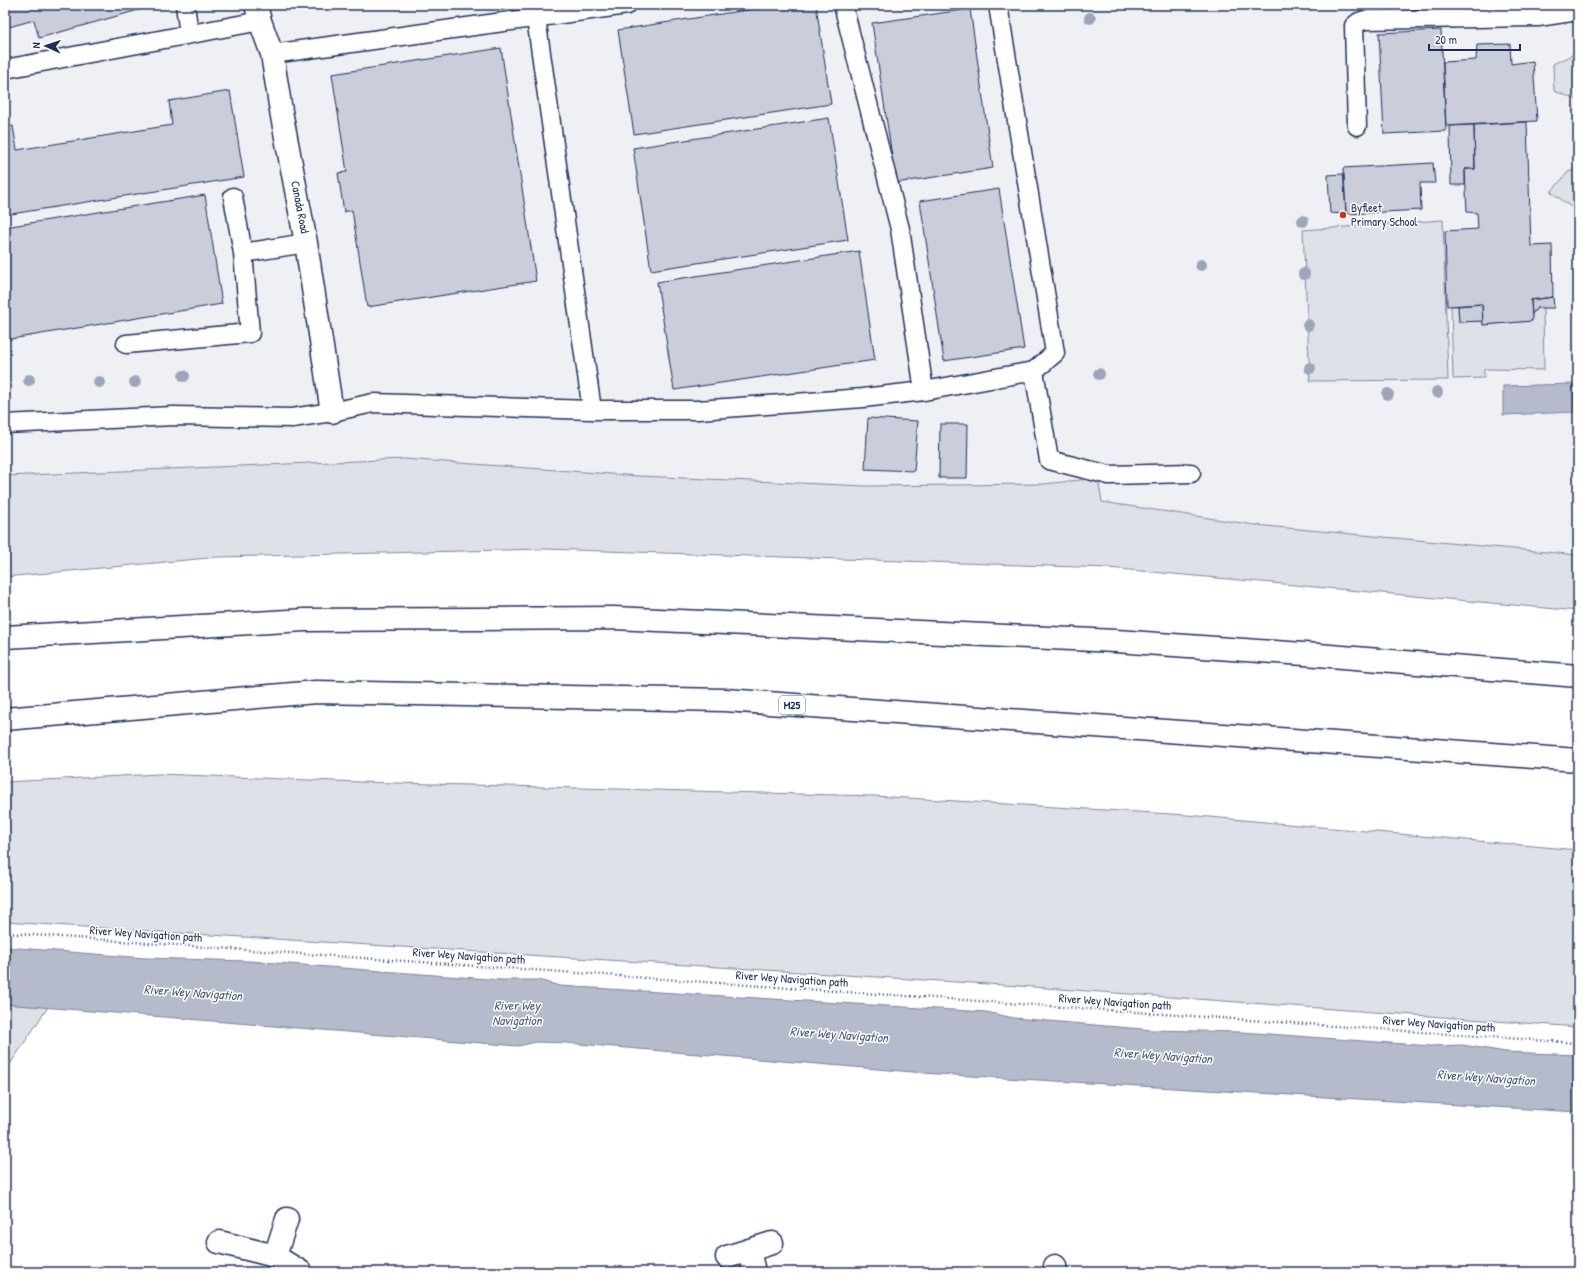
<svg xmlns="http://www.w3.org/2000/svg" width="1583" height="1277" font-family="'Patrick Hand',sans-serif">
<rect width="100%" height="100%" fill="#fff"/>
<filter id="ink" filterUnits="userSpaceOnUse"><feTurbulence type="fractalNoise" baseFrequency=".025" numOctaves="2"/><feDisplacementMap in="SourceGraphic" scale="8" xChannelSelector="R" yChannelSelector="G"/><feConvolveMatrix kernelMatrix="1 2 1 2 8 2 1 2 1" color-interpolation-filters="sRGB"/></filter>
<g filter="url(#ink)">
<path fill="#eff0f4" d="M 5,5 L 1578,5 L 1578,555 L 1255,525 L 1102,502 L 1098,478 L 1044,484 L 866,486 L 639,476 L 404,459 L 5,476 Z"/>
<path fill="#dee1e7" stroke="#7c88a2" d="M 1572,55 L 1578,57 L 1578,100 L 1554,91 L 1553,64 Z
M 1578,169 L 1578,212 L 1551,192 L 1568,172 Z
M 1443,220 L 1448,380 L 1310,381 L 1303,230 Z
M 1451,306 L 1458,306 L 1459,322 L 1483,321 L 1483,325 L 1532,321 L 1532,314 L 1537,308 L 1543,308 L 1544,370 L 1484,369 L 1484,378 L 1453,379 Z
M 404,459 L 639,476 L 866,486 L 1044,484 L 1098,478 L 1102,502 L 1255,525 L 1578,555 L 1578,611 L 1108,568 L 545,549 L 219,557 L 5,577 L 5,476 Z
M 159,774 L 360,782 L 874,796 L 1187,815 L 1578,850 L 1578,1027 L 1019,986 L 5,922 L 5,782 Z
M 5,1004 L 48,1007 L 5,1072 Z"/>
<path fill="#b5bbca" stroke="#77839f" d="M 1573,384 L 1574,412 L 1503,415 L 1503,386 Z
M 5,947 L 145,958 L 249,961 L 501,980 L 538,980 L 560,986 L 986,1012 L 1014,1018 L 1153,1030 L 1242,1032 L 1431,1046 L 1462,1045 L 1506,1052 L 1578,1055 L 1578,1112 L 937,1074 L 567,1043 L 536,1042 L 518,1046 L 5,1004 Z"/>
<path fill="#caceda" stroke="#1b2f5e" d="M 5,5 L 141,5 L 142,9 L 39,38 L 34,20 L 5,28 Z
M 779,5 L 816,5 L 831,104 L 634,134 L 618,30 Z
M 970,9 L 993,168 L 896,183 L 872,23 Z
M 1441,30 L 1446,131 L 1384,134 L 1379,33 Z
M 1510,44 L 1511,64 L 1533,61 L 1537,121 L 1446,126 L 1443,62 L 1476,60 L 1477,45 Z
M 501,48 L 536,281 L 367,307 L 352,210 L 344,212 L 338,173 L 347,172 L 332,74 Z
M 230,91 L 244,177 L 5,215 L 5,127 L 13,126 L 17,150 L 172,125 L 169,101 Z
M 829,118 L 848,240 L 651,270 L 633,148 Z
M 1527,122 L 1531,246 L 1552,245 L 1553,297 L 1531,300 L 1532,321 L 1483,325 L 1482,304 L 1447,306 L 1445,231 L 1478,229 L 1477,213 L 1467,212 L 1465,169 L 1475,169 L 1474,125 Z
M 1474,125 L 1475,169 L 1465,169 L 1465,185 L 1451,185 L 1450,126 Z
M 1433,163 L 1435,183 L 1420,183 L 1421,210 L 1346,214 L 1343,168 Z
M 1344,174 L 1346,214 L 1330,213 L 1328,175 Z
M 999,189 L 1024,349 L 944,361 L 920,201 Z
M 205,195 L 222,304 L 5,340 L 5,227 Z
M 859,251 L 875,360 L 674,390 L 657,282 Z
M 1553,297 L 1554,308 L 1537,308 L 1532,314 L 1531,300 Z
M 1482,304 L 1483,321 L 1459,322 L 1458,306 Z
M 868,418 L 918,421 L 914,471 L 865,469 Z
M 940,424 L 968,424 L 967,478 L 939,478 Z"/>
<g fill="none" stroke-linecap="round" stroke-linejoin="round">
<g stroke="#1b2f5e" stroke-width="21">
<path id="lane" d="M 185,5 L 189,34
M 843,5 L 900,229 L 924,391
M 536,18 L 592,410
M 272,54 L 627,5
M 5,69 L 260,21
M 1357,126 L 1354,26 L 1359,22 L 1365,20 L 1538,17 L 1578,11
M 243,253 L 306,243
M 126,344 L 250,333 L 243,253 L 233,197
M 1034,371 L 1049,460 L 1109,475 L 1191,473
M 5,424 L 173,416 L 292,418 L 332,412 L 373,403 L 592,410 L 698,410 L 863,398 L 924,391 L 1034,371 L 1055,353 L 998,5"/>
</g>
<g stroke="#1b2f5e" stroke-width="25">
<path id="street" d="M 256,5 L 260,21 L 272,54 L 281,111 L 306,243 L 332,412
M 219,1242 L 275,1256 L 301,1272
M 749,1250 L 754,1272
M 275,1256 L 287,1219
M 727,1257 L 772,1243
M 1055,1266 L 1056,1272"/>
</g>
<g stroke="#1b2f5e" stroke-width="25">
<path id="highway" d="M 5,637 L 305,620 L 614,618 L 1116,641 L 1318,655 L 1578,676
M 5,719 L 316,692 L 725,700 L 1578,760"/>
</g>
<path stroke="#1b2f5e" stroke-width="2.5" stroke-dasharray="1 3" stroke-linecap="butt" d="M 5,933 L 1578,1043"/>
<use href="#lane" stroke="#fff" stroke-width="18"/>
<use href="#street" stroke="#fff" stroke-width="22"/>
<use href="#highway" stroke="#fff" stroke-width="22"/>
</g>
<g fill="#9da5b9">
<circle cx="1090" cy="18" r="6"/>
<circle cx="1303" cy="221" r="6"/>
<circle cx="1201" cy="265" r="6"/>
<circle cx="1304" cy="274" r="6"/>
<circle cx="1308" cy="325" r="6"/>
<circle cx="1310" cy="368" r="6"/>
<circle cx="1099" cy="374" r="6"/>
<circle cx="184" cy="376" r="6"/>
<circle cx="29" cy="380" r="6"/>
<circle cx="99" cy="382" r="6"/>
<circle cx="135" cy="382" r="6"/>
<circle cx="1437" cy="392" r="6"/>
<circle cx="1388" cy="394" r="6"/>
</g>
</g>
<circle fill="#c8321e" stroke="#fff" stroke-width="1.5" cx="1343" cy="215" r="4"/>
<g text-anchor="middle" stroke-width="3" stroke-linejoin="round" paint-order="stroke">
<rect fill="#fff" stroke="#5f6d8e" stroke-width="1" x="779" y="696" width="26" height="18" rx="3"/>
<g font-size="11" font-weight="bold" fill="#1b2f5e">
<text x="792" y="709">M25</text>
</g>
<g font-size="12" fill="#1b2f5e" stroke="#fff">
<text transform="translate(300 207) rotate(79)" y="4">Canada Road</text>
<text transform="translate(146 934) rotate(4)" y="4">River Wey Navigation path</text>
<text transform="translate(469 956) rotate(4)" y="4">River Wey Navigation path</text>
<text transform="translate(792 979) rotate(4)" y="4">River Wey Navigation path</text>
<text transform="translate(1115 1002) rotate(4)" y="4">River Wey Navigation path</text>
<text transform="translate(1439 1024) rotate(4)" y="4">River Wey Navigation path</text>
</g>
<g font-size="12" fill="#1b2f5e" stroke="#fff" text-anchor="start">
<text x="1351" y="212">Byfleet<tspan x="1351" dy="14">Primary School</tspan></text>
</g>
<g font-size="13" font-style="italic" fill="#49597e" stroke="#fff">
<text transform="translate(193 992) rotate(4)" y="5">River Wey Navigation</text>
<text x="517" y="1010">River Wey<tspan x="517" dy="15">Navigation</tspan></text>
<text transform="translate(839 1034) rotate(4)" y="5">River Wey Navigation</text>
<text transform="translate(1163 1055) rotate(4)" y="5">River Wey Navigation</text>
<text transform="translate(1486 1077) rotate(4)" y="5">River Wey Navigation</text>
</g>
</g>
<rect width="1583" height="1277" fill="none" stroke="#fff" stroke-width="20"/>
<rect x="10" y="10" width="1563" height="1257" fill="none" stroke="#1b2f5e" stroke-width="1.5" filter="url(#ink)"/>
<g transform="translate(46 46) rotate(273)" stroke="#ffffff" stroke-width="3" paint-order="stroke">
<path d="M0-3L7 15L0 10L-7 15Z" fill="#1b2f5e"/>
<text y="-6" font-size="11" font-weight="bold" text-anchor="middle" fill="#1b2f5e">N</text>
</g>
<path d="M1429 44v6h91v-6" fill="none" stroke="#1b2f5e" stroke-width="2"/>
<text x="1435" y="44" font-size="12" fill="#1b2f5e" stroke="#ffffff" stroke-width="3" paint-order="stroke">20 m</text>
</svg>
